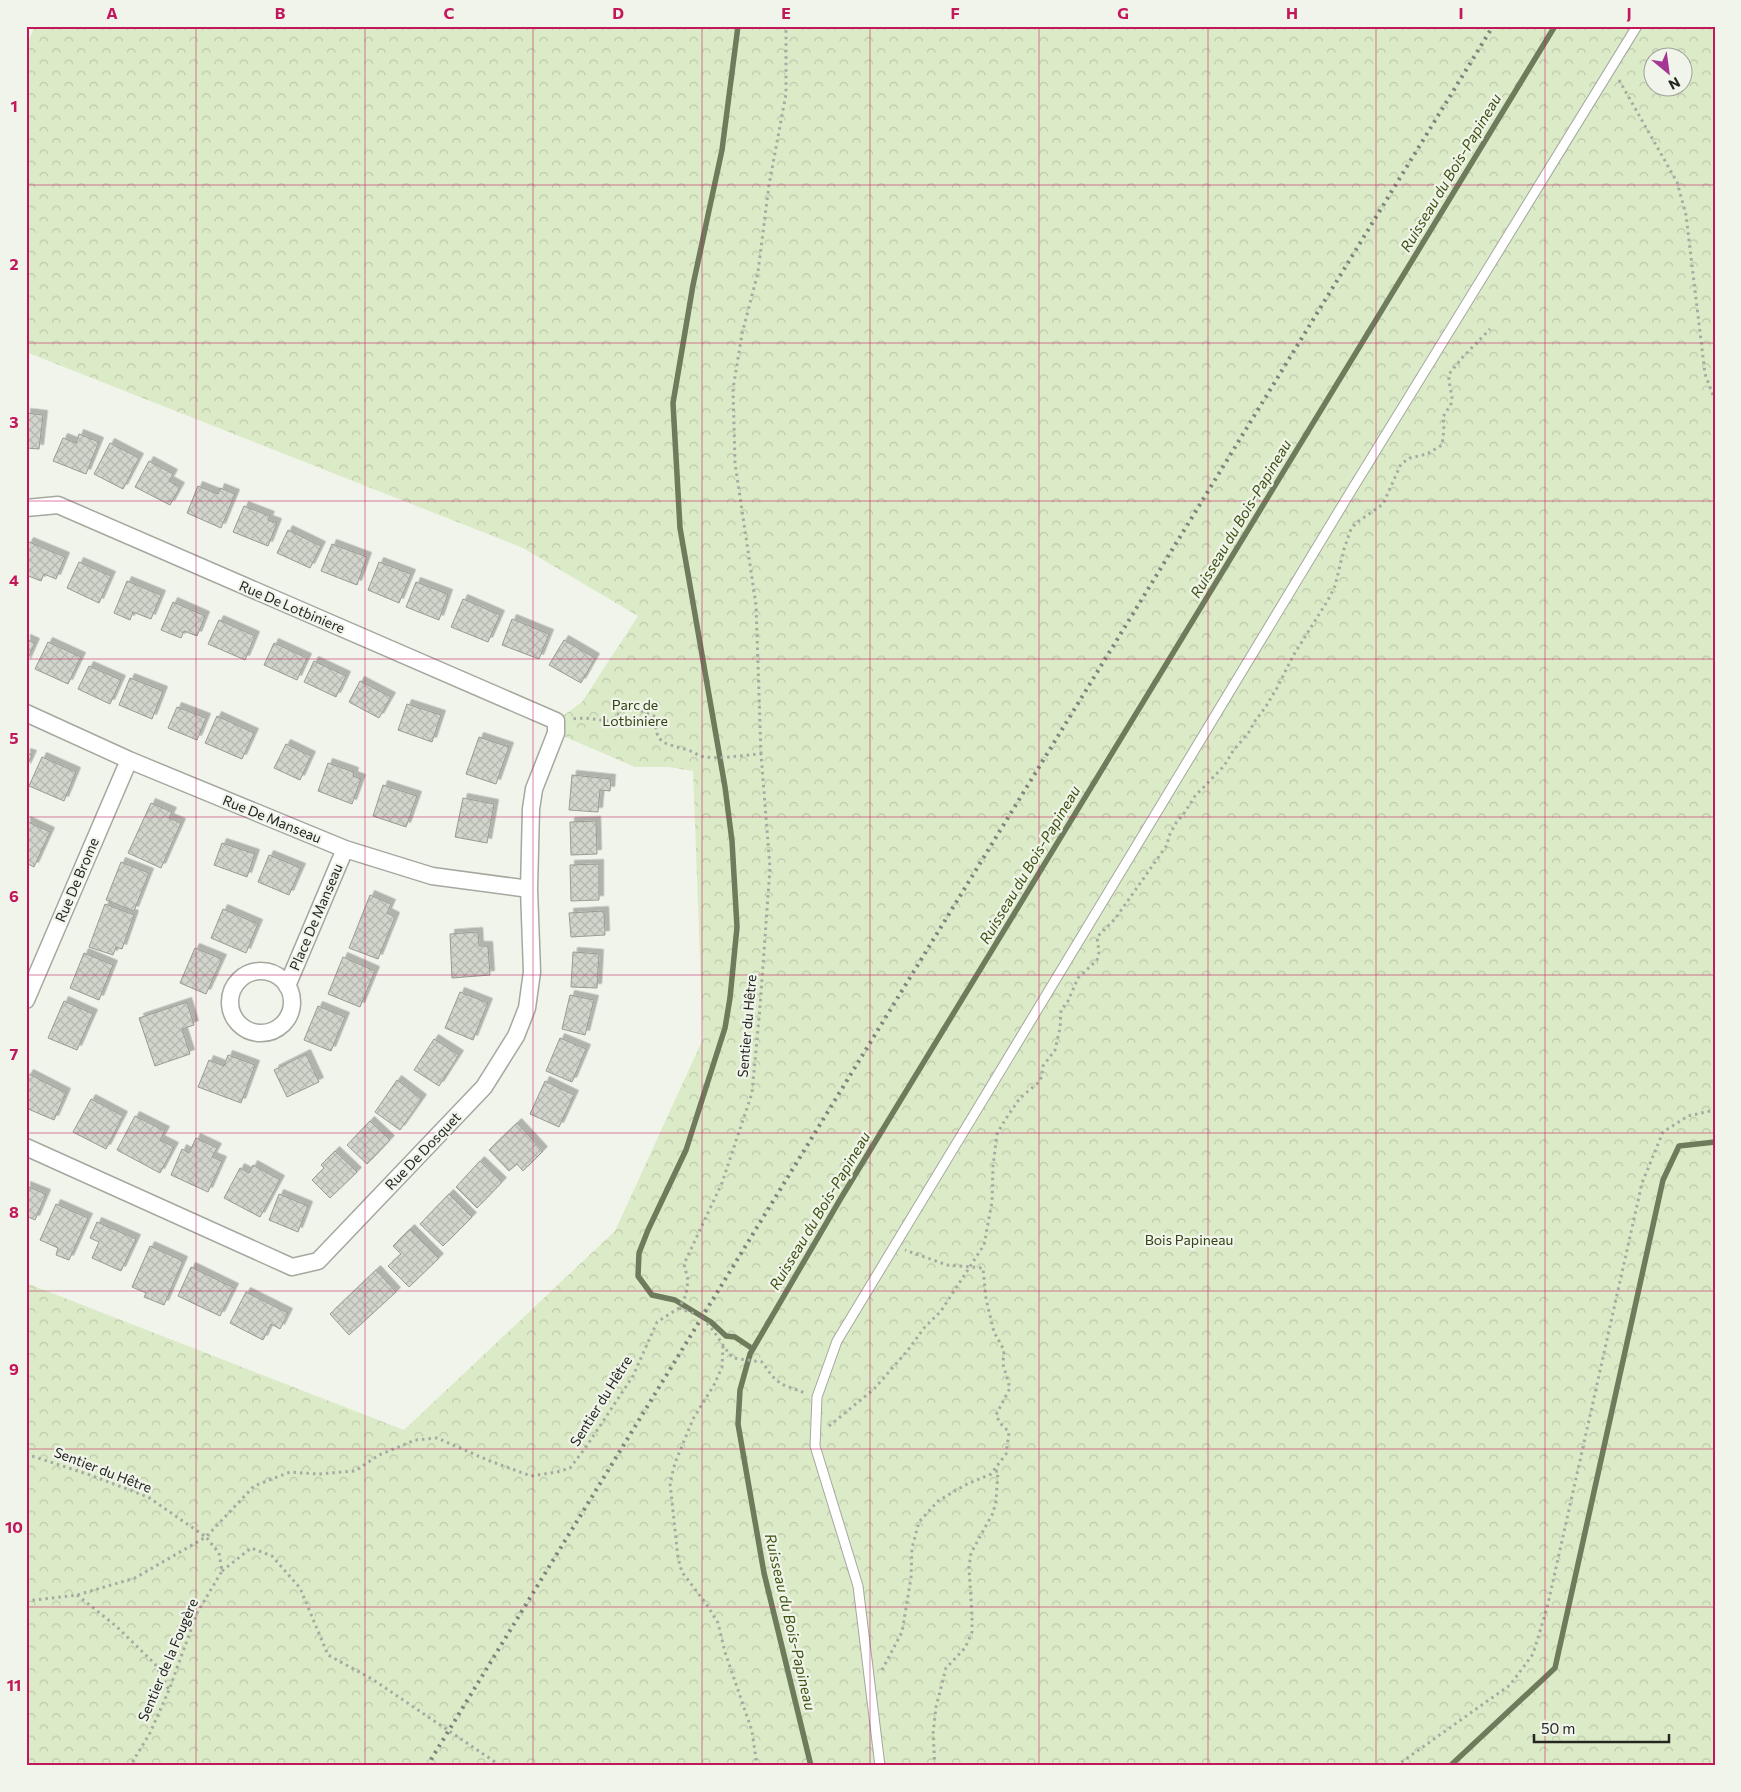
<svg xmlns="http://www.w3.org/2000/svg" width="1741" height="1792" font-family="Commissioner,sans-serif">
<defs>
<pattern id="park-crowns" width="20" height="18" patternUnits="userSpaceOnUse" patternTransform="scale(1.25)"><rect width="20" height="18" fill="#dcebc7"/><path d="M2 6a3 3 0 1 1 6 0M12 15a3 3 0 1 1 6 0" fill="none" stroke="#bdc9ab"/></pattern>
<pattern id="building-cross-hatch" width="8" height="8" patternUnits="userSpaceOnUse" patternTransform="scale(1.25)"><rect width="8" height="8" fill="#d1d5cb"/><path d="M0 0l8 8M0 8l8-8" fill="none" stroke="#b3b7ae"/></pattern>
<filter id="shadow"><feDropShadow dx="4.5" dy="-4.5" stdDeviation="0" flood-color="#0004"/></filter>
</defs>
<rect width="100%" height="100%" fill="#f0f4ea"/>
<path fill="url(#park-crowns)" fill-rule="evenodd" d="M 35,26 L 1715,26 L 1715,1766 L 26,1766 L 26,1283 L 404,1430 L 615,1231 L 703,1039 L 693,771 L 669,767 L 635,767 L 556,733 L 556,721 L 582,702 L 638,616 L 523,548 L 26,352 L 26,46 ZM 1654,58 L 1684,58 L 1684,88 L 1654,88 Z"/>
<g fill="none" stroke-linecap="round" stroke-linejoin="round">
<path stroke="#6e7b5c" stroke-width="5.5" d="M 738,26 L 722,150 L 693,285 L 673,403 L 680,528 L 725,787 L 732,841 L 737,927 L 730,998 L 725,1028 L 686,1150 L 648,1230 L 639,1253 L 638,1276 L 652,1295 L 675,1300 L 711,1322 L 726,1336 L 735,1337 L 753,1349
M 811,1766 L 764,1573 L 738,1424 L 740,1390 L 750,1354 L 841,1198 L 1555,26
M 1450,1766 L 1555,1668 L 1663,1180 L 1679,1146 L 1715,1142"/>
</g>
<path fill="url(#building-cross-hatch)" stroke="#989c92" filter="url(#shadow)" d="M 26,413 L 43,415 L 39,449 L 26,448 Z
M 79,434 L 99,442 L 86,474 L 53,461 L 63,438 L 76,443 Z
M 110,443 L 139,458 L 123,489 L 94,474 Z
M 149,461 L 173,474 L 169,481 L 180,487 L 170,505 L 135,487 Z
M 198,486 L 218,494 L 220,488 L 235,494 L 221,528 L 187,513 Z
M 244,506 L 270,516 L 268,520 L 277,523 L 268,546 L 233,532 Z
M 288,530 L 321,546 L 310,568 L 277,553 Z
M 29,542 L 65,557 L 56,579 L 44,574 L 41,581 L 26,575 L 26,548 Z
M 332,544 L 367,557 L 357,585 L 321,571 Z
M 79,562 L 111,576 L 99,603 L 67,588 Z
M 379,562 L 411,574 L 399,603 L 368,590 Z
M 127,581 L 161,595 L 151,619 L 133,612 L 130,620 L 114,613 Z
M 416,582 L 448,594 L 439,620 L 406,607 Z
M 463,599 L 500,615 L 488,642 L 451,627 Z
M 173,602 L 205,616 L 197,636 L 184,631 L 181,638 L 161,630 Z
M 512,619 L 549,634 L 539,659 L 502,645 Z
M 219,620 L 255,636 L 245,660 L 208,644 Z
M 26,639 L 35,643 L 26,663 Z
M 564,640 L 595,658 L 581,683 L 549,665 Z
M 48,642 L 81,657 L 68,684 L 35,669 Z
M 274,643 L 307,658 L 297,680 L 264,665 Z
M 314,661 L 346,676 L 336,697 L 304,682 Z
M 89,666 L 121,680 L 110,704 L 78,689 Z
M 130,678 L 163,691 L 152,719 L 119,705 Z
M 360,681 L 391,697 L 379,718 L 349,702 Z
M 407,704 L 441,715 L 432,742 L 398,730 Z
M 177,707 L 206,718 L 197,740 L 168,728 Z
M 217,716 L 254,733 L 242,759 L 205,743 Z
M 479,737 L 509,747 L 496,784 L 466,774 Z
M 286,744 L 311,756 L 300,780 L 274,768 Z
M 26,753 L 32,755 L 26,768 Z
M 42,757 L 76,772 L 64,801 L 29,786 Z
M 328,763 L 354,772 L 353,776 L 361,779 L 352,804 L 318,791 Z
M 572,775 L 611,779 L 610,791 L 600,790 L 598,812 L 569,810 Z
M 383,785 L 417,796 L 406,827 L 373,816 Z
M 463,798 L 494,804 L 487,843 L 455,837 Z
M 151,803 L 172,812 L 169,818 L 181,823 L 161,868 L 128,853 Z
M 26,821 L 50,832 L 34,867 L 26,863 Z
M 596,821 L 597,854 L 571,855 L 570,822 Z
M 222,843 L 255,854 L 247,877 L 214,865 Z
M 269,855 L 301,868 L 289,895 L 258,882 Z
M 121,862 L 149,873 L 134,911 L 106,900 Z
M 599,864 L 599,900 L 571,901 L 570,865 Z
M 370,895 L 391,904 L 387,913 L 395,917 L 378,959 L 349,948 Z
M 105,904 L 134,915 L 122,949 L 116,947 L 113,955 L 89,947 Z
M 223,909 L 258,924 L 246,953 L 211,938 Z
M 604,911 L 605,935 L 571,937 L 569,913 Z
M 478,932 L 479,946 L 488,946 L 490,975 L 452,978 L 450,934 Z
M 195,948 L 222,959 L 206,994 L 180,983 Z
M 573,952 L 599,954 L 597,988 L 571,987 Z
M 84,953 L 113,965 L 99,1000 L 70,988 Z
M 343,957 L 375,971 L 360,1007 L 328,994 Z
M 460,992 L 488,1003 L 473,1040 L 445,1028 Z
M 570,995 L 594,1000 L 585,1035 L 562,1029 Z
M 64,1001 L 93,1014 L 77,1050 L 48,1038 Z
M 187,1002 L 194,1025 L 182,1029 L 190,1054 L 155,1066 L 139,1018 Z
M 318,1006 L 345,1017 L 331,1051 L 304,1040 Z
M 560,1038 L 586,1049 L 572,1082 L 546,1071 Z
M 434,1039 L 459,1055 L 439,1086 L 414,1070 Z
M 306,1054 L 319,1082 L 287,1097 L 274,1070 Z
M 228,1055 L 255,1065 L 241,1103 L 198,1087 L 209,1060 L 224,1066 Z
M 29,1074 L 66,1093 L 54,1120 L 26,1108 L 26,1079 Z
M 397,1080 L 422,1099 L 400,1130 L 375,1112 Z
M 545,1081 L 574,1095 L 559,1127 L 530,1114 Z
M 91,1099 L 123,1116 L 106,1149 L 73,1132 Z
M 135,1116 L 165,1131 L 160,1140 L 174,1147 L 160,1173 L 117,1150 Z
M 370,1121 L 390,1140 L 367,1164 L 347,1145 Z
M 517,1123 L 543,1151 L 523,1171 L 517,1164 L 509,1171 L 489,1150 Z
M 196,1138 L 217,1148 L 212,1157 L 222,1161 L 208,1192 L 171,1175 L 182,1149 L 189,1153 Z
M 335,1151 L 357,1172 L 330,1198 L 312,1180 L 324,1168 L 321,1165 Z
M 480,1161 L 502,1182 L 477,1208 L 456,1187 Z
M 253,1165 L 280,1180 L 260,1217 L 224,1198 L 240,1168 L 249,1173 Z
M 26,1186 L 46,1194 L 35,1220 L 26,1216 Z
M 279,1194 L 308,1206 L 298,1232 L 269,1220 Z
M 449,1194 L 472,1217 L 443,1246 L 420,1224 Z
M 56,1204 L 88,1218 L 69,1260 L 56,1255 L 58,1248 L 40,1240 Z
M 97,1222 L 136,1239 L 121,1271 L 92,1258 L 99,1242 L 90,1238 Z
M 410,1229 L 439,1258 L 409,1287 L 388,1266 L 401,1254 L 393,1246 Z
M 150,1246 L 183,1261 L 164,1305 L 144,1297 L 146,1293 L 132,1287 Z
M 191,1267 L 234,1288 L 220,1316 L 178,1296 Z
M 376,1270 L 396,1292 L 349,1335 L 330,1314 Z
M 246,1292 L 288,1313 L 280,1329 L 271,1324 L 263,1340 L 230,1323 Z"/>
<g fill="none" stroke-linecap="round" stroke-linejoin="round">
<g stroke="#a4a89f" stroke-width="11">
<path id="lane" d="M 880,1766 L 858,1586 L 815,1446 L 817,1397 L 837,1341 L 1348,496 L 1637,26"/>
</g>
<g stroke="#a4a89f" stroke-width="19">
<path id="street" d="M 26,508 L 58,505 L 556,721 L 556,733 L 534,789 L 531,809 L 529,889 L 532,972 L 527,1008 L 516,1036 L 484,1087 L 318,1261 L 292,1267 L 26,1147
M 26,713 L 129,760 L 345,849 L 432,876 L 529,889
M230 1002a31 31 0 1 1 62 0a31 31 0 1 1-62 0Z
M 287,986 L 345,849
M 26,1000 L 129,760"/>
</g>
<path stroke="#a7aaa2" stroke-width="3" stroke-dasharray="2.5 4" stroke-linecap="butt" d="M 1619,80 L 1677,182 L 1686,215 L 1705,374 L 1715,400
M 761,754 L 756,605 L 735,463 L 733,389 L 742,334 L 758,272 L 769,185 L 786,94 L 786,26
M 679,1308 L 695,1314
M 707,1323 C 717,1334 723,1347 733,1358 L 762,1362 L 772,1376 L 781,1384 L 805,1393
M 723,1346 L 722,1367 L 714,1385 L 693,1419 L 675,1463 L 670,1483 L 678,1558 L 682,1572 L 707,1605 L 718,1623 L 725,1652 L 752,1731 L 757,1766
M 829,1426 L 874,1389 L 908,1350 L 924,1328 L 941,1311 L 984,1245 L 992,1202 L 993,1166 L 997,1134 L 1005,1120 L 1020,1098 L 1039,1082 L 1041,1078 L 1043,1066 L 1055,1050 L 1060,1028 L 1061,1010 L 1068,1001 L 1078,978 L 1097,960 L 1099,952 L 1097,937 L 1115,919 L 1167,845 L 1169,836 L 1176,823 L 1185,812 L 1195,796 L 1224,766 L 1233,751 L 1249,732 L 1255,721 L 1265,708 L 1277,688 L 1293,656 L 1328,600 L 1335,586 L 1344,549 L 1351,529 L 1356,523 L 1383,504 L 1401,464 L 1410,458 L 1427,454 L 1442,445 L 1444,430 L 1443,417 L 1451,404 L 1452,397 L 1449,381 L 1449,374 L 1462,358 L 1490,329
M 26,1454 L 90,1475 L 148,1497 L 206,1537 L 254,1486 L 290,1472 L 318,1474 L 355,1471 L 379,1455 L 415,1440 L 437,1438 L 490,1461 L 531,1476 L 557,1472 L 570,1468 L 586,1447 L 633,1376 L 657,1322 L 679,1308 L 686,1295 L 688,1280 L 684,1264 L 722,1183 L 752,1093 L 760,1007 L 770,868 L 761,754 C 743,755 724,759 706,757 C 700,757 694,752 688,750 C 666,743 654,746 656,717 L 637,709 L 629,708 L 608,721 L 585,718 L 570,719
M 222,1571 L 251,1548 L 272,1556 L 300,1588 L 328,1655 L 372,1679 L 501,1766
M 77,1595 L 116,1626 L 155,1664 L 169,1690
M 26,1601 L 77,1595 L 135,1578 L 206,1537 L 219,1553 L 222,1571 L 197,1613 L 169,1690 L 150,1733 L 130,1766
M 882,1670 L 902,1632 L 911,1578 L 912,1548 L 919,1522 L 938,1501 L 965,1485 L 991,1474 L 1006,1454 L 1009,1432 L 1000,1423 L 996,1415 L 1010,1388 L 1003,1364 L 1004,1350 L 994,1332 L 986,1299 L 983,1268 L 947,1265 L 905,1250
M 935,1766 L 933,1734 L 936,1707 L 946,1668 L 965,1648 L 972,1632 L 972,1616 L 969,1567 L 971,1553 L 993,1513 L 996,1501 L 998,1471 L 993,1472
M 1396,1766 L 1510,1685 L 1533,1654 L 1547,1608 L 1642,1183 L 1663,1132 L 1688,1116 L 1715,1110"/>
<use href="#lane" stroke="#fff" stroke-width="9"/>
<use href="#street" stroke="#fff" stroke-width="16"/>
<path stroke="#81847d" stroke-width="4" stroke-dasharray="2.5 5" stroke-linecap="butt" d="M 427,1766 L 1493,26"/>
</g>
<path fill="none" stroke="#c2185b" stroke-width="1" stroke-opacity="0.55" d="M 196,26 L 196,1766M 365,26 L 365,1766M 533,26 L 533,1766M 702,26 L 702,1766M 870,26 L 870,1766M 1039,26 L 1039,1766M 1208,26 L 1208,1766M 1376,26 L 1376,1766M 1545,26 L 1545,1766M 26,185 L 1715,185M 26,343 L 1715,343M 26,501 L 1715,501M 26,659 L 1715,659M 26,817 L 1715,817M 26,975 L 1715,975M 26,1133 L 1715,1133M 26,1291 L 1715,1291M 26,1449 L 1715,1449M 26,1607 L 1715,1607"/>
<g text-anchor="middle" stroke-width="4.5" stroke-linejoin="round" paint-order="stroke">
<g font-size="14" fill="#252622" stroke="#f0f4ea">
<text transform="translate(292 607) rotate(23)" y="5">Rue De Lotbiniere</text>
<text transform="translate(272 819) rotate(22)" y="5">Rue De Manseau</text>
<text transform="translate(77 880) rotate(-67)" y="5">Rue De Brome</text>
<text transform="translate(316 917) rotate(-67)" y="5">Place De Manseau</text>
<text transform="translate(747 1026) rotate(-85)" y="5">Sentier du Hêtre</text>
<text transform="translate(423 1151) rotate(-46)" y="5">Rue De Dosquet</text>
<text transform="translate(601 1401) rotate(-58)" y="5">Sentier du Hêtre</text>
<text transform="translate(103 1470) rotate(21)" y="5">Sentier du Hêtre</text>
<text transform="translate(168 1660) rotate(-67)" y="5">Sentier de la Fougère</text>
</g>
<g font-size="14" fill="#334212" stroke="#f0f4ea">
<text x="635" y="710">Parc de<tspan x="635" dy="16">Lotbiniere</tspan></text>
<text x="1189" y="1245">Bois Papineau</text>
</g>
<g font-size="15" font-style="italic" fill="#3f5311" stroke="#f0f4ea">
<text transform="translate(1451 173) rotate(-59)" y="5">Ruisseau du Bois-Papineau</text>
<text transform="translate(1241 519) rotate(-59)" y="5">Ruisseau du Bois-Papineau</text>
<text transform="translate(1030 865) rotate(-59)" y="5">Ruisseau du Bois-Papineau</text>
<text transform="translate(820 1211) rotate(-59)" y="5">Ruisseau du Bois-Papineau</text>
<text transform="translate(790 1622) rotate(77)" y="5">Ruisseau du Bois-Papineau</text>
</g>
</g>
<rect width="1741" height="1792" fill="none" stroke="#f0f4ea" stroke-width="55"/>
<g transform="translate(1668 72) rotate(151)"><circle r="24" fill="#f0f4ea" stroke="#9fa29a"/>
<path d="M0-4L9 19L0 12L-9 19Z" fill="#a63693"/>
<text y="-8" font-size="14" font-weight="bold" text-anchor="middle" fill="#252622">N</text>
</g>
<path d="M1534 1734v8h135v-8" fill="none" stroke="#252622" stroke-width="2.5"/>
<text x="1541" y="1734" font-size="15" fill="#252622" stroke="#f0f4ea" stroke-width="4" paint-order="stroke">50 m</text>
<rect x="28" y="28" width="1686" height="1736" fill="none" stroke="#c2185b" stroke-width="2"/>
<g font-size="16" text-anchor="middle" font-weight="bold" fill="#c2185b">
<text x="112" y="19">A</text>
<text x="280" y="19">B</text>
<text x="449" y="19">C</text>
<text x="618" y="19">D</text>
<text x="786" y="19">E</text>
<text x="955" y="19">F</text>
<text x="1123" y="19">G</text>
<text x="1292" y="19">H</text>
<text x="1461" y="19">I</text>
<text x="1629" y="19">J</text>
<text x="14" y="112">1</text>
<text x="14" y="270">2</text>
<text x="14" y="428">3</text>
<text x="14" y="586">4</text>
<text x="14" y="744">5</text>
<text x="14" y="902">6</text>
<text x="14" y="1060">7</text>
<text x="14" y="1218">8</text>
<text x="14" y="1375">9</text>
<text x="14" y="1533">10</text>
<text x="14" y="1691">11</text>
</g>
</svg>
